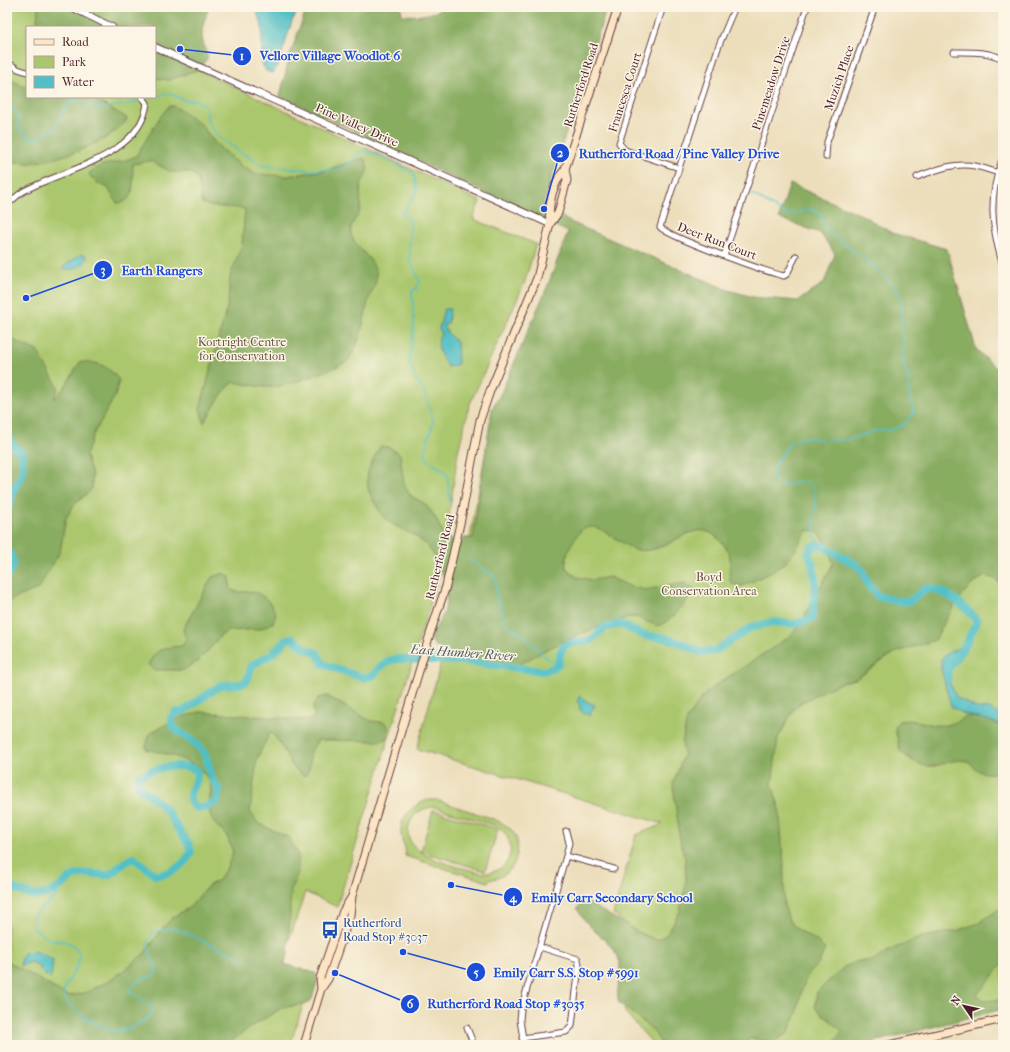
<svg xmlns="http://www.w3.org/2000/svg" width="1010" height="1052" font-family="'IM FELL French Canon',serif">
<rect width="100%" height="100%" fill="#fcf5e5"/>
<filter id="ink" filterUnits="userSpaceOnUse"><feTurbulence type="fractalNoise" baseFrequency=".025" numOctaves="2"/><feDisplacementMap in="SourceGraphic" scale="8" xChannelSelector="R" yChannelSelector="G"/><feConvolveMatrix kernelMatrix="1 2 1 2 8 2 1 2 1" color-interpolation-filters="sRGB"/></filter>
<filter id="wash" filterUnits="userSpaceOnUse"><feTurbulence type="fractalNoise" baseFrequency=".012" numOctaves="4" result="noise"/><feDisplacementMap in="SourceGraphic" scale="16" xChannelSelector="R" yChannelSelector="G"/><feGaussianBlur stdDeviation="0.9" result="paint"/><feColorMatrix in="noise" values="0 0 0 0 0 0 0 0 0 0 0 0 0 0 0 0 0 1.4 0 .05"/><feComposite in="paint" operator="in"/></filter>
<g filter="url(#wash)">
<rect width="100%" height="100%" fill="#ecdebb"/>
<path fill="#abc76d" stroke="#7a734c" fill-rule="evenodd" d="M 7,7 L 61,7 L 105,27 L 27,27 L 27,97 L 155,97 L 155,50 L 480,201 L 473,219 L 536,244 L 524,284 L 469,406 L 458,452 L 442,565 L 337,907 L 305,892 L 282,963 L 313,975 L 290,1045 L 7,1045 Z
M 493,410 L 1003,448 L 1003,1009 L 852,1045 L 654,1045 L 624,1011 L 640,934 L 613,914 L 636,835 L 663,824 L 417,749 L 460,593 Z
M 429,800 L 437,800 C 450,804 462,809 475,813 C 498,820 525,827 516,858 C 513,872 501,878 489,880 L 488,882 L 405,856 C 407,847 402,843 401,835 C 399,817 413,804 429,800 ZM 434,807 L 497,826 C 521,843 511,874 482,873 C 460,867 396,856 410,823 C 414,812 423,808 434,807 Z
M 433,810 L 498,829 L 485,871 L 421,851 Z"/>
<path fill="#88ac60" stroke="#696646" d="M 38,7 L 209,7 C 201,29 199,35 208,57 L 200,69 L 169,80 L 155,78 L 155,27 L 39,27 L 37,22 Z
M 307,7 L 401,7 L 402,15 C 418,16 431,16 445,7 L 607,7 L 543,204 L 568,221 L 728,290 L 753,297 L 798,301 L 824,283 L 835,254 L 820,233 L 779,218 L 790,184 L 862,215 L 892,233 L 947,249 L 976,349 L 1003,375 L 1003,586 L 995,579 L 985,576 C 960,589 948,616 935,640 L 894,653 L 856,679 L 842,682 L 802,702 L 794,709 L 778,738 L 772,785 L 779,806 L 784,865 L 784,905 L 789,920 L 797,929 L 818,942 L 825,949 L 819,963 L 809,973 L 802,989 L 797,1013 L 788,1033 L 774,1042 L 750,1038 L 745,1045 L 662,1045 L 652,1029 L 619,1003 C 614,991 625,968 617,955 C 606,937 586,928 577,908 L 585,901 L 640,933 L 657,940 L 667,934 L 680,911 L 686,883 L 685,859 L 680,841 L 673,784 L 684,754 L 682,743 L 687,719 L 702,697 L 713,687 L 789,637 L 799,626 L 833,564 C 829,551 824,526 806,531 C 800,541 794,554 785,563 C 782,566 746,586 741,586 C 738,586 734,584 732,584 C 725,574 734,561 728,551 C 698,503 675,556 637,550 C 633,550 629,547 626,545 C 619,541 601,528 594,527 C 590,527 585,528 582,529 C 572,542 565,551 566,568 L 577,577 L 593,580 L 610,577 L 629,586 L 645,590 L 685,583 L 694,590 C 686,603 673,621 657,626 L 637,617 L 629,617 L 585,632 L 547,649 L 513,668 L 504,668 L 460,660 L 434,645 L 430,636 C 435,628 443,618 445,609 C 451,588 440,557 423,542 C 412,532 395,528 384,518 C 381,514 379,509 376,505 C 361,482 367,468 381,446 L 389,447 L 400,454 L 404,484 L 410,495 L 425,504 L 434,515 L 442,531 L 451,540 L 460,543 L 464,538 L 473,538 L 492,408 L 501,393 L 548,285 L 568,232 L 280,96 L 290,55 Z
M 7,78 L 27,88 L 27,97 L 91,97 L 127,118 L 126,121 C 107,144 61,159 31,163 C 23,164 15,160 7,163 Z
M 169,106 L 174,106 L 201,124 L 215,143 L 240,165 L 255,174 L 288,176 L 326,170 L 364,158 C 372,170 364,175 361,186 C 359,193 362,202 360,210 C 358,218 350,223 351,232 C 351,245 373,256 376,272 C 378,285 369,294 367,306 C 363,326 360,344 348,360 C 343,367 285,386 275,387 C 261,388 247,384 233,382 L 222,394 L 204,423 L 200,409 L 228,303 L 230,277 L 242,244 L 245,209 C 232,206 213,209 202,203 L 198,179 L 194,175 L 189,172 L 171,172 L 151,161 L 133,164 C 132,178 138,203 117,203 L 108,188 L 96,182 L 89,175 L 90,172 L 102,165 L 124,161 L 136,156 L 160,117 Z
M 7,337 L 37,351 L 58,387 L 54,399 L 64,388 L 80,362 C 98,361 108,366 119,380 L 115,396 L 93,435 L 86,456 L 92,475 L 92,489 L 74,505 L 66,518 L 60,552 L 38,589 L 15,598 L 7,604 L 7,535 L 11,525 L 11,488 L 7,477 Z
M 225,573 L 230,577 L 230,586 L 233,591 C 241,593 245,591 252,592 C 263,593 272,604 276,614 L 273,623 L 260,629 L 229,631 L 221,635 L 208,651 L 197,662 L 183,670 L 153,670 L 148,664 C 158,647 163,648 182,646 L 186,639 L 183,629 L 212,577 Z
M 327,696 L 371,721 L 384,722 L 388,725 L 388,737 L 386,739 L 378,741 L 318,740 C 304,757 315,764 305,776 C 285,767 286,744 270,732 L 257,759 L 250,812 L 258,823 L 289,838 L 298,854 L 298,873 L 291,888 L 288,954 L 284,964 L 315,973 L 318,978 L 312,999 L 308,1003 L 282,1008 L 250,1027 L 227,1045 L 10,1045 L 7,1043 L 7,961 L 68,996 L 85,993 L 114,978 L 144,954 L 162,929 L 173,917 L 190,907 L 208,886 L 218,880 L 226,869 L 233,853 C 231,847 229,840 226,835 C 222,828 213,826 211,817 C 207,806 212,795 210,784 C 205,763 165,752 147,750 L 146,747 L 150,733 L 178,718 L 200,712 L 308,720 L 314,718 L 313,707 L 318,698 Z
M 967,716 L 985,719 L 1003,727 L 1003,771 C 994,774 984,775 976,769 C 973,767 971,762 967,761 C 953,757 940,768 927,766 C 917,765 907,757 900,751 L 895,728 L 899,721 C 917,717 933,729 950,724 C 956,723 962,718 967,716 Z
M 1003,906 L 1003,963 L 977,995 L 986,1001 L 1003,999 L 1003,1009 L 862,1045 L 814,1045 L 836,1040 L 842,1032 L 837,1026 L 815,1008 L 817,992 L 844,967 L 858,961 L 875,960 L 886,952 L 922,937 L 956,931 L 979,923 Z"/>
<path fill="#51bfc5" stroke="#4e6f78" d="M 255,7 L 300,7 L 292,21 L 278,66 L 272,73 L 266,71 L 262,63 L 262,25 Z
M 81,254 L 87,256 C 86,266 73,271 63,269 L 63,267 Z
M 444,309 L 450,309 L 448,324 L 444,324 L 444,328 C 448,333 451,338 457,342 L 458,364 L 448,367 C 440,356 435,346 441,333 L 439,329 Z
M 967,642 L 965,651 L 962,656 L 953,661 L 949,667 L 949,681 L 956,697 L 976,708 L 990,709 L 1003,717 L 1003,727 C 986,716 966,719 951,706 L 941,669 L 941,659 C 948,651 959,649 967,642 Z
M 580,695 L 584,700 L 595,705 L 589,716 L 586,713 L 583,713 L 579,708 L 580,705 L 577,701 Z
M 36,951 L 53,960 L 51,977 L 46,976 L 37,965 L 31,962 L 20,966 L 21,959 L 24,953 Z"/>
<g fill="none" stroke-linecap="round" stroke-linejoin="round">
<path stroke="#51bfc5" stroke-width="1.5" d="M 155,96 L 170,93 L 185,101 L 196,100 L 205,105 L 208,122 L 218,136 L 240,152 L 264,166 L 309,170 L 337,169 L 346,167 L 360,152 L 364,151 L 387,159 L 414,174 L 417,191 L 402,213 L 410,220 L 410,260 L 420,282 L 416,289 L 412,291 L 414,324 L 409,362 L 416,380 L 423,389 L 433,420 C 434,432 418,449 429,461 C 435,466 443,468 447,474 L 450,502
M 148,98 L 152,97
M 7,104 L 19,115 C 19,119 18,124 19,128 C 21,134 34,140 39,139 L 44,132 L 54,130 L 62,112 L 72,100 C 80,99 85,105 92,107 C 103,110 131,104 142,100
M 752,194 L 787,215 L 811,209 L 821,215 L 823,224 L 830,233 L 873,265 L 894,286 L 899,294 L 902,307 L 901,322 L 903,338 L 903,365 L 908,373 L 908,387 L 914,413 L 902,426 L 889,430 L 878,430 L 847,440 L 827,440
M 808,482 C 795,478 786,493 773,479 L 775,465 L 791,441 L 808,437 L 823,440
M 811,485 L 814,489 L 816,511
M 814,517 L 815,536 L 821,545
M 469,560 L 492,574 L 496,579 L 496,596 L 507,625 L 519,632 L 549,660 L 559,661
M 61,886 C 56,907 26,906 34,929 C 39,932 46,938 52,940 C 60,942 69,940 75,947 C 88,961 67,978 64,991 C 60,1007 104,1031 117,1031 C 120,1031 126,1029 129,1028 C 139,1025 149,1020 153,1010 L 150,1005 L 129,991 L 139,980 L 155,975 L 157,970 L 147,946 L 153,932 L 174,928 L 240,957"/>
<path stroke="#51bfc5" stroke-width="8" d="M 7,429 C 8,440 11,446 21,452 C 26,475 20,474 13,493 C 10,499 9,506 7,512
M 7,549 C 14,559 15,566 7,575
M 7,886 C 28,894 38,902 60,887 C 64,884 67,880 72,877 C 83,871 97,875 109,875 L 127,861 L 134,858 L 155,875 C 171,875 182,867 191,853 L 189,845 L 164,807 L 138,786 L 138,777 C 154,768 180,761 197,771 C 198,780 194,783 191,791 C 188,800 192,810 203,808 C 207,807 213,803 217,801 L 219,789 C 208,779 211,765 204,753 C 196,740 183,736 173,727 L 171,718 L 176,712 L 182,712 L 221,685 L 241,684 L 245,682 L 248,678 L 252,665 L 272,654 L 287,639 L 292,638 L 306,649 L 317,653 L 323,664 L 364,678 L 374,675 L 379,668 L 388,661 L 397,659 L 463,661 L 543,671 L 553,668 L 559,663 C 560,639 571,643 590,641 L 604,628 L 619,624 L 643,635 L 665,638 L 678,642 L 701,652 L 715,651 L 752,627 L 773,622 L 795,624 L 812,618 C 815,595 819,575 808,553 L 811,547 L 821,545 L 857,565 L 863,572 L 869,586 L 879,597 L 898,601 L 910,601 L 926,588 C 948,590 964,605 977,621 L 967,642 L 947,671 L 948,678"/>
</g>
</g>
<g filter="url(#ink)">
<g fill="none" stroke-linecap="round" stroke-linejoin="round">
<g stroke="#623c41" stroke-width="7">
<path id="minor" d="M 663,7 L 619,143 L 625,150 L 679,168
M 735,7 L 719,45 L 660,227 C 668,237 762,270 780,275 L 784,276 L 787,274 L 796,256
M 954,52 C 972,52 987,51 1003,59
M 7,62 L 18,69 L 27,72
M 826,157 L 827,142 L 875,7
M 1003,157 C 988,197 991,226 1003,266
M 917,177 C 935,170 955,162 975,166 C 985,168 994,172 1003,174
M 7,205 C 13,200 19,193 26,190 C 65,169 141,156 147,103 L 142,97
M 724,256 L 807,7
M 566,856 L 614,869
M 467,1028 L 474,1045
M 522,1038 L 566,1032 L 572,1026 L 579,965 L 578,959 L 540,947
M 524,1045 L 520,1020 L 521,1009 L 566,856 L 569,843 L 566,831"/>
</g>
<g stroke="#623c41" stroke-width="8">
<path id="tertiary" d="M 71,7 L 112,27
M 155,47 L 550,224"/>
</g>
<g stroke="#623c41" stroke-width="9">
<path id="secondary" d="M 550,224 C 548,205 552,184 565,169 L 618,7
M 321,989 L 320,978 L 343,911 L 351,898
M 304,1045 L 321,989 L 328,979 L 350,915 L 352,896 L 430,634 L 446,586 L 461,519 L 480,420 L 490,391 L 537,278 L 550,224 L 558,213 L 567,180 L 565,169
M 889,1045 L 1003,1019"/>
</g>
<use href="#minor" stroke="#fff" stroke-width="5"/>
<use href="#tertiary" stroke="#fff" stroke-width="6"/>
<use href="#secondary" stroke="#fce5c4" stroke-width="7"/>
</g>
</g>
<defs>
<g id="bus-bare" transform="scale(1.38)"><path d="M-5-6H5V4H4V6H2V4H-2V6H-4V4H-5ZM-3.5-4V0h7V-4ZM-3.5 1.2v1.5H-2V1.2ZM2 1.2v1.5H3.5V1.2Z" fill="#1a4fb4" stroke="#fcf5e5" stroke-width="2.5" paint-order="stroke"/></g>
</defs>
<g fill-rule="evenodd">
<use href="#bus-bare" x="330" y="930"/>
</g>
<g text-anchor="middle" stroke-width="3" stroke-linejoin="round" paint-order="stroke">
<g font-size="12" fill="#4a1f2b" stroke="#fcf5e5">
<text transform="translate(839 78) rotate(-71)" y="4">Muzich Place</text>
<text transform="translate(771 83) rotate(-72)" y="4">Pinemeadow Drive</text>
<text transform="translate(581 85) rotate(-72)" y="4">Rutherford Road</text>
<text transform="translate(625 92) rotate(-72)" y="4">Francesca Court</text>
<text transform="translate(357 125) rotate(24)" y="4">Pine Valley Drive</text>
<text transform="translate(717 241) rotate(21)" y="4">Deer Run Court</text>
<text transform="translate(440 557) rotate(-76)" y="4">Rutherford Road</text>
</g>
<g font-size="12" fill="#67513f" stroke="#fcf5e5">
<text x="242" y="346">Kortright Centre<tspan x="242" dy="14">for Conservation</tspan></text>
<text x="709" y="581">Boyd<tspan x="709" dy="14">Conservation Area</tspan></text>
</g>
<g font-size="12" fill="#164399" stroke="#fcf5e5" text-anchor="start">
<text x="343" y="927">Rutherford<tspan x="343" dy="14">Road Stop #3037</tspan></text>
</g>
<g font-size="13" font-style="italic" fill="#4c5761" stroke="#fcf5e5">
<text transform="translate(463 652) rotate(4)" y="5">East Humber River</text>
</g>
</g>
<path fill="none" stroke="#1d4ed8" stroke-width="1.5" d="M180 49L242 56M544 209L560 153M26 298L103 270M451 885L513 897M403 952L476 972M335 973L410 1004"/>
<g fill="#1d4ed8" stroke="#fcf5e5" stroke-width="1.5">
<circle cx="180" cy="49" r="4"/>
<circle cx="544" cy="209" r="4"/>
<circle cx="26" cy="298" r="4"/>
<circle cx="451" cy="885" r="4"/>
<circle cx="403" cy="952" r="4"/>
<circle cx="335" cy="973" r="4"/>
<circle cx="242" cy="56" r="10"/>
<circle cx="560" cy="153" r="10"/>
<circle cx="103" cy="270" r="10"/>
<circle cx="513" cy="897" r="10"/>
<circle cx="476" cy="972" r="10"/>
<circle cx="410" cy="1004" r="10"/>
</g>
<g font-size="12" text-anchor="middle" font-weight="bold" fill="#fff">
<text x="242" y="60">1</text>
<text x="560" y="157">2</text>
<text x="103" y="274">3</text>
<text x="513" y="902">4</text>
<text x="476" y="977">5</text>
<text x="410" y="1008">6</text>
</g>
<g font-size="13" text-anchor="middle" font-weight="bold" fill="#1d4ed8" stroke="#fcf5e5" stroke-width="3" stroke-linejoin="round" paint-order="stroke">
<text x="330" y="60">Vellore Village Woodlot 6</text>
<text x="679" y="158">Rutherford Road / Pine Valley Drive</text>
<text x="162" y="275">Earth Rangers</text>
<text x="612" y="902">Emily Carr Secondary School</text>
<text x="566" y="977">Emily Carr S.S. Stop #5991</text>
<text x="506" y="1008">Rutherford Road Stop #3035</text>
</g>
<rect width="1010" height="1052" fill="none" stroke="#fcf5e5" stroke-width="24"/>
<rect x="26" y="26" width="130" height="72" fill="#fcf5e5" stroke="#b59f9b"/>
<rect x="34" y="39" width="20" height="6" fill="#fce5c4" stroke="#b59f9b"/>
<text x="62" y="46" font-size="12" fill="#4a1f2b">Road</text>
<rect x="34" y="56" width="20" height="12" fill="#abc76d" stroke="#b59f9b"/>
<text x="62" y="66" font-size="12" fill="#4a1f2b">Park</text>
<rect x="34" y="76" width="20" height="12" fill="#51bfc5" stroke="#b59f9b"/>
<text x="62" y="86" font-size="12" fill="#4a1f2b">Water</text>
<g transform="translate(964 1006) rotate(304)" stroke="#fcf5e5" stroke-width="3" paint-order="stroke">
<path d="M0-3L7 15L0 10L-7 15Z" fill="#4a1f2b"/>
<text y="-6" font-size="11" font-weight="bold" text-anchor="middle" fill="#4a1f2b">N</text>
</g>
</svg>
